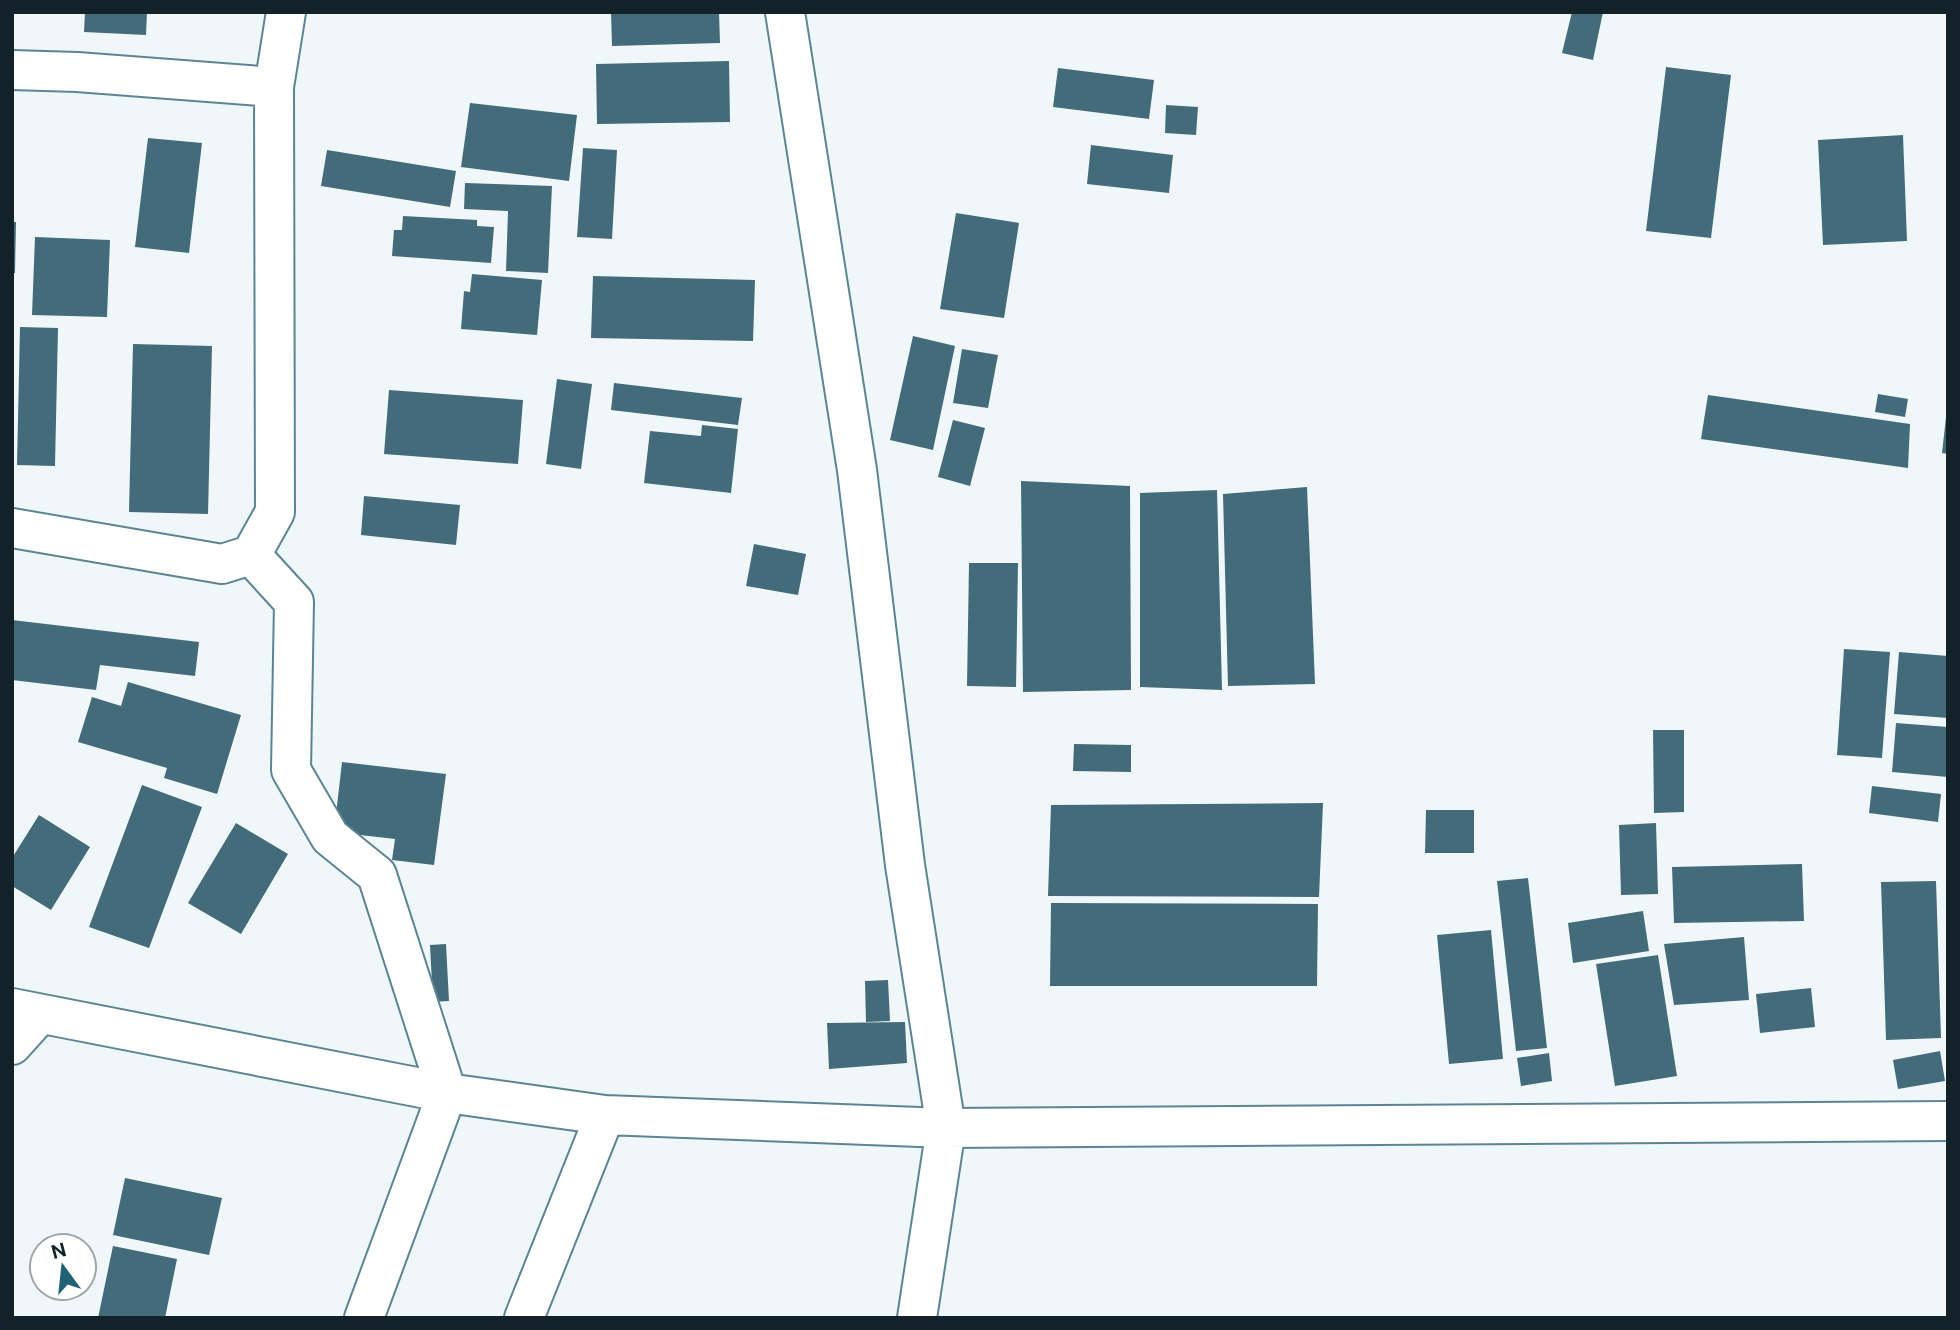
<svg xmlns="http://www.w3.org/2000/svg" width="1960" height="1330" font-family="'Public Sans',sans-serif">
<rect width="100%" height="100%" fill="#eff7fb"/>
<path fill="#446b79" d="M 85,12 L 147,12 L 146,35 L 84,32 Z
M 611,12 L 719,12 L 720,43 L 612,46 Z
M 1572,12 L 1603,12 L 1593,60 L 1562,53 Z
M 729,61 L 730,122 L 597,124 L 596,64 Z
M 1666,67 L 1731,75 L 1711,238 L 1646,231 Z
M 1058,68 L 1154,80 L 1149,119 L 1053,107 Z
M 470,103 L 577,115 L 569,181 L 461,167 Z
M 1166,105 L 1198,107 L 1196,135 L 1165,133 Z
M 1903,135 L 1907,241 L 1823,245 L 1818,140 Z
M 148,138 L 202,143 L 189,253 L 135,247 Z
M 1091,145 L 1173,155 L 1169,193 L 1087,184 Z
M 583,148 L 617,150 L 612,239 L 577,237 Z
M 327,150 L 456,171 L 450,207 L 321,186 Z
M 465,183 L 552,186 L 548,273 L 506,271 L 508,211 L 464,209 Z
M 956,213 L 1019,223 L 1004,318 L 940,309 Z
M 403,216 L 477,220 L 477,226 L 494,227 L 491,263 L 392,256 L 394,230 L 402,230 Z
M 12,222 L 16,222 L 15,273 L 12,273 Z
M 35,237 L 110,240 L 107,317 L 32,315 Z
M 472,274 L 542,280 L 537,335 L 461,329 L 464,291 L 470,292 Z
M 593,276 L 755,280 L 753,341 L 591,338 Z
M 20,327 L 58,328 L 55,466 L 17,465 Z
M 913,336 L 955,346 L 933,450 L 890,440 Z
M 133,344 L 212,346 L 208,514 L 129,512 Z
M 962,349 L 998,355 L 988,408 L 953,403 Z
M 557,379 L 592,384 L 581,469 L 546,464 Z
M 614,383 L 742,398 L 738,425 L 611,410 Z
M 389,390 L 523,400 L 518,464 L 384,454 Z
M 1878,394 L 1908,399 L 1905,417 L 1875,412 Z
M 1708,395 L 1910,424 L 1908,468 L 1701,439 Z
M 1946,417 L 1948,417 L 1948,454 L 1942,453 Z
M 953,420 L 985,428 L 970,486 L 938,477 Z
M 702,425 L 738,429 L 731,493 L 644,483 L 650,431 L 701,436 Z
M 1021,481 L 1130,486 L 1131,690 L 1023,692 Z
M 1307,487 L 1315,684 L 1228,686 L 1223,494 Z
M 1217,490 L 1222,690 L 1140,687 L 1140,493 Z
M 364,496 L 460,505 L 456,545 L 361,535 Z
M 754,544 L 806,554 L 798,595 L 746,586 Z
M 969,563 L 1018,563 L 1016,687 L 967,686 Z
M 12,620 L 199,642 L 195,676 L 100,665 L 96,690 L 12,680 Z
M 1844,649 L 1890,652 L 1882,758 L 1837,755 Z
M 1899,652 L 1948,656 L 1948,718 L 1894,714 Z
M 128,682 L 241,715 L 217,794 L 164,778 L 167,768 L 78,742 L 92,697 L 121,706 Z
M 1896,723 L 1948,727 L 1948,777 L 1892,772 Z
M 1653,730 L 1684,730 L 1684,812 L 1654,813 Z
M 1074,744 L 1131,745 L 1131,772 L 1073,771 Z
M 342,762 L 446,774 L 434,865 L 392,860 L 395,839 L 334,832 Z
M 142,785 L 202,807 L 149,948 L 89,927 Z
M 1872,786 L 1941,794 L 1938,822 L 1869,813 Z
M 1323,803 L 1319,897 L 1048,896 L 1051,805 Z
M 1426,810 L 1474,810 L 1474,853 L 1425,853 Z
M 39,815 L 90,847 L 51,910 L 12,886 L 12,858 Z
M 236,823 L 288,854 L 241,934 L 188,903 Z
M 1656,823 L 1658,894 L 1621,895 L 1619,825 Z
M 1802,864 L 1804,921 L 1674,923 L 1672,867 Z
M 1528,878 L 1547,1048 L 1516,1051 L 1497,881 Z
M 1936,881 L 1941,1038 L 1886,1040 L 1881,882 Z
M 1051,903 L 1318,904 L 1317,986 L 1050,986 Z
M 1643,911 L 1649,951 L 1573,963 L 1568,923 Z
M 1491,930 L 1503,1059 L 1449,1064 L 1437,935 Z
M 1744,937 L 1749,1000 L 1674,1005 L 1664,944 Z
M 446,944 L 449,1001 L 433,1002 L 430,945 Z
M 1658,955 L 1677,1076 L 1615,1086 L 1596,964 Z
M 888,980 L 890,1021 L 866,1022 L 865,981 Z
M 1811,988 L 1815,1027 L 1760,1033 L 1756,994 Z
M 905,1022 L 907,1063 L 829,1069 L 827,1023 Z
M 1940,1051 L 1945,1081 L 1898,1089 L 1893,1060 Z
M 1549,1053 L 1552,1081 L 1521,1086 L 1517,1058 Z
M 125,1178 L 222,1198 L 209,1255 L 113,1235 Z
M 113,1246 L 177,1259 L 165,1318 L 98,1318 Z"/>
<g fill="none" stroke-linecap="round" stroke-linejoin="round">
<g stroke="#5d8493" stroke-width="42">
<path id="minor" d="M 785,12 L 857,470 L 905,865 L 946,1128 L 917,1318
M 12,70 L 77,72 L 274,87
M 12,528 L 222,564 L 251,555 L 275,512 L 274,87 L 286,12
M 251,555 L 294,602 L 291,770 L 330,837 L 377,875 L 447,1093 L 364,1318
M 12,1008 L 447,1093 L 605,1115 L 946,1128 L 1948,1121
M 12,1045 L 40,1014
M 524,1318 L 605,1115"/>
</g>
<use href="#minor" stroke="#fff" stroke-width="38"/>
</g>
<rect width="1960" height="1330" fill="none" stroke="#122228" stroke-width="28"/>
<g transform="translate(63 1267) rotate(345)"><circle r="33" fill="#ffffff" stroke="#a0a7a9" stroke-width="2"/>
<path d="M0-5L12 26L0 18L-12 26Z" fill="#206176"/>
<text y="-10" font-size="19" font-weight="bold" text-anchor="middle" fill="#122228">N</text>
</g>
</svg>
